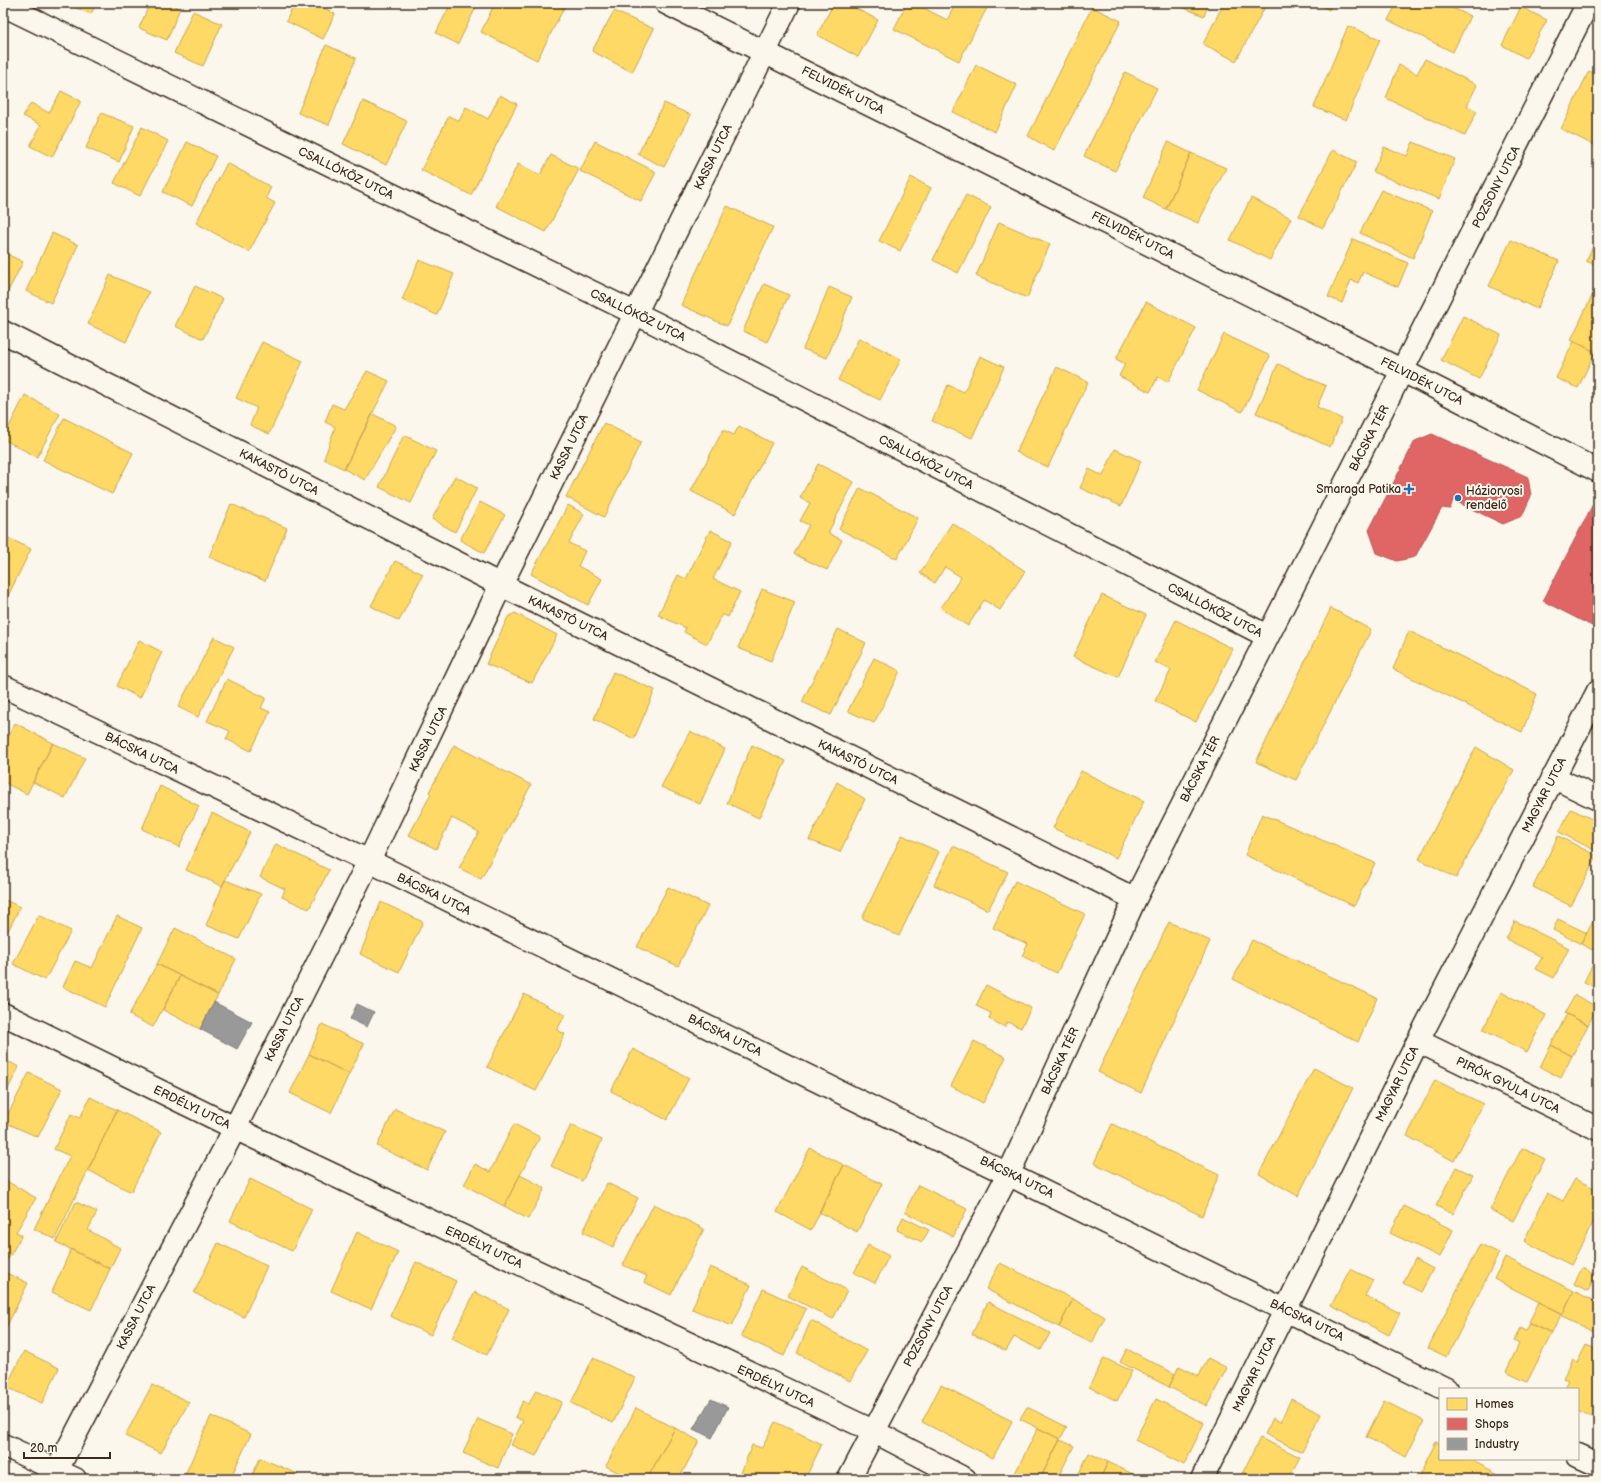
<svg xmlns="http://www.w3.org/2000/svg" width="1601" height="1482" font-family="'Balsamiq Sans',sans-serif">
<rect width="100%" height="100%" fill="#fbf7ec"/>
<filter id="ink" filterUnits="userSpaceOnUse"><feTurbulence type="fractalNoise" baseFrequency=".025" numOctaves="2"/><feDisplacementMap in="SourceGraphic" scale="8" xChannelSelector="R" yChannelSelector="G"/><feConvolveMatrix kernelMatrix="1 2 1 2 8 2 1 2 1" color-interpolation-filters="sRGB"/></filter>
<g filter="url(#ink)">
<path fill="#ffd966" stroke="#c4a450" d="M 65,3 L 96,3 L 91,14 Z
M 150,3 L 167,3 L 180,8 L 167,40 L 139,28 Z
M 295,3 L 326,3 L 324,8 L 335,14 L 323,39 L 286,21 Z
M 451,3 L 478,3 L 458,44 L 436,33 Z
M 495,3 L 565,3 L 566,4 L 537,60 L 481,32 Z
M 834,3 L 846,3 L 878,20 L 858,57 L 817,35 Z
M 907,3 L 914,3 L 947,20 L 956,3 L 976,3 L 987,8 L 959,61 L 894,29 Z
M 976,3 L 990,3 L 987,8 Z
M 1172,3 L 1209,3 L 1204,16 Z
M 1224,3 L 1267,3 L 1236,61 L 1203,44 Z
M 1316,3 L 1332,3 L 1329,10 Z
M 1397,3 L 1442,3 L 1470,16 L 1453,52 L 1388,20 Z
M 1092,7 L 1121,21 L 1054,151 L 1028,136 Z
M 1521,7 L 1547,20 L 1526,58 L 1502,45 Z
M 193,11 L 222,24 L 203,66 L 174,53 Z
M 614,11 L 654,29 L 632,72 L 592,51 Z
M 1348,26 L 1380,39 L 1346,120 L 1314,107 Z
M 326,45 L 356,58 L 329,125 L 298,113 Z
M 1425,59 L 1477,85 L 1467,106 L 1477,111 L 1465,136 L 1386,98 L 1399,65 L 1417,74 Z
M 976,65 L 1017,85 L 995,132 L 953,112 Z
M 1589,71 L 1598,75 L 1598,147 L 1561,129 Z
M 1125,72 L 1157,88 L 1115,171 L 1084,156 Z
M 61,91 L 81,101 L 52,157 L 30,146 L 41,125 L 23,116 L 31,103 L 49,113 Z
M 500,95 L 517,104 L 471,195 L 421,170 L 449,116 L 459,121 L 466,107 L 488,119 Z
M 363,101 L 407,121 L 386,165 L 343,144 Z
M 664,103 L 691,115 L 664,167 L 638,154 Z
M 101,113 L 134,126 L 119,162 L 86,148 Z
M 142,127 L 168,141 L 140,196 L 114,183 Z
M 595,141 L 656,172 L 641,201 L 580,171 Z
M 187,142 L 216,156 L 192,206 L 163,192 Z
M 1168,142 L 1191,153 L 1166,209 L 1143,198 Z
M 1413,142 L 1455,159 L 1439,199 L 1373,172 L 1384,147 L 1407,156 Z
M 1333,150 L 1357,162 L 1323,228 L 1299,216 Z
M 1191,153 L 1226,168 L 1198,223 L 1166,209 Z
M 551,155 L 579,169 L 546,232 L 496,206 L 518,164 L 540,175 Z
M 227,163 L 271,187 L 266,198 L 275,203 L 249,252 L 196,223 Z
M 911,177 L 931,188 L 900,251 L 879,241 Z
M 1381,190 L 1432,211 L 1413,258 L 1360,233 Z
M 966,195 L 991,207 L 958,273 L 933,260 Z
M 1251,198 L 1291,218 L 1270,260 L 1230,240 Z
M 727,206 L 773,227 L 727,326 L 681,305 Z
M 999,222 L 1050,244 L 1027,298 L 976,276 Z
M 52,233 L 78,245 L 51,303 L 26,291 Z
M 1598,236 L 1598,266 L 1586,261 Z
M 1353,239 L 1408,263 L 1398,287 L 1363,272 L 1358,283 L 1351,280 L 1342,303 L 1328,297 Z
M 1511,240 L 1559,261 L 1537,309 L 1489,286 Z
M 3,252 L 23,262 L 3,301 Z
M 419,260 L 454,274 L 437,315 L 402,300 Z
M 110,275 L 149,292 L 126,342 L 88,324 Z
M 1598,283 L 1598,353 L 1571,340 Z
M 764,284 L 789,295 L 767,342 L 743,331 Z
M 195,286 L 223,299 L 203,339 L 175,326 Z
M 829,287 L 852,297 L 827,358 L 803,349 Z
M 1146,302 L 1196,328 L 1168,382 L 1158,377 L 1150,392 L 1119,376 L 1125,364 L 1116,359 Z
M 1463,316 L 1501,335 L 1479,379 L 1441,360 Z
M 1224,334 L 1270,356 L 1242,412 L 1197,390 Z
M 859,338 L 901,359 L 880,400 L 838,380 Z
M 1574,341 L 1595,352 L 1578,388 L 1556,378 Z
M 262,342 L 303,361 L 269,434 L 250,425 L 257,408 L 236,398 Z
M 980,356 L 1004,367 L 972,438 L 932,421 L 948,385 L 964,392 Z
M 1278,364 L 1326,386 L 1317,407 L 1342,419 L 1330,447 L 1256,413 Z
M 1057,367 L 1088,382 L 1048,467 L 1016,452 Z
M 367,371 L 389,381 L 344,469 L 324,459 L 335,427 L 325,422 L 332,404 L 344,409 Z
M 25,395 L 60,414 L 37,457 L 3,439 Z
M 373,414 L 396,426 L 365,480 L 344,469 Z
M 64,418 L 133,453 L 112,494 L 43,460 Z
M 604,423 L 641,442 L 604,517 L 566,497 Z
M 739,426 L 772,443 L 735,514 L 691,491 L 723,430 L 734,435 Z
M 404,435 L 436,451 L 411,503 L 379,487 Z
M 1115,449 L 1141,461 L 1121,506 L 1080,488 L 1089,469 L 1103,476 Z
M 818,464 L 854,482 L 828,533 L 842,540 L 827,570 L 794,554 L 809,525 L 800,521 L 810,503 L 800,498 Z
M 455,476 L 477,488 L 455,532 L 432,519 Z
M 860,488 L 918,518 L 897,559 L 839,529 Z
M 480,502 L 505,515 L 484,553 L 460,540 Z
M 231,504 L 287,528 L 265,581 L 209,557 Z
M 568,505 L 584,514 L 569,543 L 585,551 L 578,566 L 602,579 L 588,605 L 531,574 Z
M 952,523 L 1025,571 L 1000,610 L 984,600 L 968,626 L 941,608 L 961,577 L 945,567 L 935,583 L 920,573 Z
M 710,530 L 732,541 L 713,579 L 740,592 L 728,617 L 722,614 L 707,644 L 684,632 L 686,628 L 658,615 L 678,575 L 686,579 Z
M 8,538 L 31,549 L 3,606 L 3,547 Z
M 395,561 L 423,574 L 399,621 L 371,606 Z
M 762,589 L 795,602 L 771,661 L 738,648 Z
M 1102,595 L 1146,615 L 1118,677 L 1073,657 Z
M 1331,608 L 1371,630 L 1296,780 L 1256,762 Z
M 515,613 L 557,635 L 532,683 L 486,664 L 508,617 Z
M 1176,620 L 1233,649 L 1196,722 L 1155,701 L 1171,670 L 1155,662 Z
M 838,629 L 866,643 L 831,715 L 802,702 Z
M 1409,631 L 1537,694 L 1522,732 L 1393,669 Z
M 214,637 L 234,647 L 198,717 L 178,707 Z
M 139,640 L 162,652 L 140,698 L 117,686 Z
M 874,658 L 900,671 L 874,723 L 848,711 Z
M 613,672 L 655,690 L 634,739 L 594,719 Z
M 227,679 L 266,698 L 261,708 L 270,712 L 251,751 L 226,739 L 230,731 L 207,721 Z
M 15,723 L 53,743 L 27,794 L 3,782 L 3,747 Z
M 690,731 L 725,749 L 700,804 L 661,787 Z
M 53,743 L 85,758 L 65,798 L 33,782 Z
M 454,745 L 531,785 L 481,879 L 459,868 L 479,832 L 452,818 L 436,849 L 409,835 L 431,794 L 429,792 Z
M 752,745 L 786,761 L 759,818 L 727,803 Z
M 1476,747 L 1514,770 L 1456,878 L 1419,859 Z
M 1081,771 L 1144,801 L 1116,858 L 1053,828 Z
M 837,782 L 865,799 L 840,852 L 809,840 Z
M 160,786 L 199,806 L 179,847 L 142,829 Z
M 1571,809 L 1598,822 L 1598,852 L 1559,832 Z
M 212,813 L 250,832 L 222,886 L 186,870 Z
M 1262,814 L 1375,863 L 1354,906 L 1245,855 Z
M 902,835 L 939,852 L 899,936 L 862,918 Z
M 1558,836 L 1597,856 L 1571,906 L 1533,887 Z
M 276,844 L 329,870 L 309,909 L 282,897 L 285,889 L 260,877 Z
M 953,846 L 1008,872 L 988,910 L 934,885 Z
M 225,880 L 261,894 L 239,939 L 206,925 Z
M 1015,881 L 1085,914 L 1057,973 L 1022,956 L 1028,944 L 993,928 Z
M 668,887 L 708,906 L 678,966 L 637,947 Z
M 3,899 L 20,907 L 3,941 Z
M 381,902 L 423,922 L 399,972 L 360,954 Z
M 1598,912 L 1598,944 L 1595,951 L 1581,944 Z
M 39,915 L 71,931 L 45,980 L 13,964 Z
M 117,916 L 142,928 L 105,1007 L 63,987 L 75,961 L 92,968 Z
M 1558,919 L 1587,933 L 1581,944 L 1553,930 Z
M 1515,921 L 1569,948 L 1554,978 L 1536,969 L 1542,957 L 1506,939 Z
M 1169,922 L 1210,941 L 1141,1093 L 1098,1072 Z
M 175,928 L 236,959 L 218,995 L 157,964 Z
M 1252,940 L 1377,998 L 1358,1042 L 1233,979 Z
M 1596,958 L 1598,959 L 1598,989 L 1584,982 Z
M 157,964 L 180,976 L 153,1027 L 129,1015 Z
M 180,976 L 218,995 L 200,1029 L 163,1010 Z
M 986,985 L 1031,1008 L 1021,1028 L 1008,1022 L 1005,1027 L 989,1019 L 991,1013 L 976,1006 Z
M 1501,992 L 1546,1015 L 1527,1052 L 1483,1030 Z
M 524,994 L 565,1015 L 557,1030 L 565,1034 L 536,1091 L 487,1067 Z
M 1575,995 L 1597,1007 L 1588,1025 L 1565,1013 Z
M 1567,1014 L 1588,1025 L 1572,1056 L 1551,1045 Z
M 322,1024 L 364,1044 L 349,1074 L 309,1054 Z
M 974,1041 L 1006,1057 L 983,1103 L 951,1086 Z
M 1551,1045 L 1572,1056 L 1561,1078 L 1540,1067 Z
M 633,1049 L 689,1078 L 667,1120 L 611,1091 Z
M 309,1054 L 349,1074 L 331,1113 L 290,1093 Z
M 3,1059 L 19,1067 L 3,1099 Z
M 1314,1068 L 1353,1088 L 1298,1196 L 1259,1174 Z
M 29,1073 L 62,1089 L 38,1137 L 4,1122 Z
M 1435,1080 L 1483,1104 L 1454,1161 L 1407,1136 Z
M 90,1097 L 117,1110 L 55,1239 L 34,1229 L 70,1156 L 54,1149 L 71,1114 L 80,1118 Z
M 395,1109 L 445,1132 L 427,1170 L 377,1146 Z
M 117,1110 L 161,1132 L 131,1192 L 88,1170 Z
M 514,1124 L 540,1137 L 504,1206 L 464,1185 L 475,1164 L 490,1172 Z
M 1112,1124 L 1219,1175 L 1202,1216 L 1094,1163 Z
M 571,1125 L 602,1140 L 582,1181 L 551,1166 Z
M 810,1148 L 844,1165 L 811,1230 L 777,1212 Z
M 1522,1148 L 1545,1159 L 1513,1221 L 1490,1210 Z
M 844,1165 L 882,1184 L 857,1232 L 819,1212 Z
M 1456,1167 L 1473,1175 L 1453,1214 L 1436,1206 Z
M 520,1175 L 545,1188 L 528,1219 L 504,1206 Z
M 3,1179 L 36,1198 L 16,1232 L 22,1235 L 8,1259 L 3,1256 Z
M 250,1179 L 312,1209 L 292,1251 L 230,1221 Z
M 1575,1179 L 1598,1190 L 1598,1213 L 1571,1265 L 1524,1241 L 1547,1193 L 1563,1201 Z
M 607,1183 L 638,1198 L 613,1247 L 583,1232 Z
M 918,1185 L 967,1209 L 953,1237 L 905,1212 Z
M 76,1202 L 97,1212 L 88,1230 L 120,1248 L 110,1269 L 56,1242 Z
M 654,1204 L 704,1229 L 671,1295 L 644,1282 L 647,1276 L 623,1265 Z
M 1404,1206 L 1453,1230 L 1440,1257 L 1390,1233 Z
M 903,1217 L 929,1230 L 922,1242 L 897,1230 Z
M 357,1232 L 398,1252 L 371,1309 L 331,1291 Z
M 218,1243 L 267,1266 L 244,1317 L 194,1293 Z
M 1480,1244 L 1499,1253 L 1447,1357 L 1428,1348 Z
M 868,1245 L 889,1256 L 875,1283 L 854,1273 Z
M 71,1249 L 110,1269 L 91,1310 L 52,1292 Z
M 1505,1257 L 1574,1291 L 1563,1314 L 1494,1279 Z
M 1415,1259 L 1433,1269 L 1421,1292 L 1403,1283 Z
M 416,1262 L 456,1281 L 431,1335 L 390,1316 Z
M 1000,1263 L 1073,1299 L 1059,1327 L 986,1289 Z
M 710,1267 L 751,1285 L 732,1326 L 692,1309 Z
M 802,1267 L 847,1290 L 833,1319 L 788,1296 Z
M 1582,1268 L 1596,1275 L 1588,1291 L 1574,1284 Z
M 1350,1269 L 1373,1280 L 1365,1296 L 1400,1313 L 1389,1335 L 1331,1306 Z
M 6,1273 L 28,1283 L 3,1334 L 3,1278 Z
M 763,1289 L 806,1309 L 784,1356 L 741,1336 Z
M 1574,1291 L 1598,1303 L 1598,1327 L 1596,1332 L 1562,1316 Z
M 475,1292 L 509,1309 L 487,1355 L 452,1338 Z
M 1073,1299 L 1105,1317 L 1092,1343 L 1059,1327 Z
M 988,1302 L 1050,1333 L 1041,1350 L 1014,1337 L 1006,1351 L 972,1334 Z
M 1539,1302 L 1562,1313 L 1552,1333 L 1529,1322 Z
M 811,1320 L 867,1351 L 850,1381 L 797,1353 Z
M 1530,1323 L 1552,1333 L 1527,1382 L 1506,1372 L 1519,1344 L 1514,1341 L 1521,1328 L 1526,1331 Z
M 1586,1345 L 1598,1350 L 1598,1420 L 1578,1410 L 1578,1389 L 1563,1389 L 1568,1380 L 1563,1378 L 1572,1360 L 1577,1363 Z
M 1127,1349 L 1175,1374 L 1169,1387 L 1120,1362 Z
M 24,1351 L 59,1368 L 42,1403 L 6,1387 Z
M 593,1358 L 635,1378 L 613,1423 L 571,1403 Z
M 1104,1358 L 1132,1371 L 1117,1401 L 1089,1387 Z
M 1208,1358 L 1227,1368 L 1207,1406 L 1169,1387 L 1179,1366 L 1199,1376 Z
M 152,1385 L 189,1402 L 161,1453 L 125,1436 Z
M 941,1385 L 1012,1421 L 993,1458 L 922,1422 Z
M 536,1390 L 562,1402 L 536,1456 L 511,1445 L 523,1421 L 515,1417 L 523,1401 L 529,1404 Z
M 1156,1399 L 1204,1423 L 1184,1465 L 1135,1440 Z
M 1291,1399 L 1321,1414 L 1302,1452 L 1265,1434 L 1273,1418 L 1280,1422 Z
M 1384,1401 L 1424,1421 L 1406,1457 L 1366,1437 Z
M 1027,1407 L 1067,1427 L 1060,1439 L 1020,1419 Z
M 636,1408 L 675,1428 L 647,1479 L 630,1479 L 606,1466 Z
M 211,1416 L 251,1434 L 230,1479 L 193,1479 L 185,1475 Z
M 478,1419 L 512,1434 L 498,1468 L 463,1453 Z
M 775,1422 L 822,1444 L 805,1479 L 739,1478 L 752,1445 L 762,1448 Z
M 675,1428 L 699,1441 L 679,1479 L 647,1479 Z
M 1038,1428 L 1060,1439 L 1040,1479 L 1012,1479 Z
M 1260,1438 L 1300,1457 L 1288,1479 L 1256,1479 L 1243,1472 Z
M 1060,1440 L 1074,1446 L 1057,1479 L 1040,1479 Z
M 1436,1442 L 1440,1444 L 1440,1459 L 1469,1459 L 1508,1479 L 1417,1479 Z
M 1089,1453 L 1108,1462 L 1100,1479 L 1076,1479 Z
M 260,1458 L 298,1474 L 294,1479 L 251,1479 Z
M 1108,1462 L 1143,1479 L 1100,1479 Z
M 1243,1472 L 1256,1479 L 1239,1479 Z"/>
<path fill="#e06666" stroke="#ae5450" d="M 1432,434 L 1528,477 L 1531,496 L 1522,516 L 1503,524 L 1453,500 L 1450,509 L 1442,508 L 1415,557 L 1397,561 L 1377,553 L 1369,530 L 1415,441 Z
M 1593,504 L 1598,507 L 1598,619 L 1594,627 L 1543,601 Z"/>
<path fill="#999" stroke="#7d7874" d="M 214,1002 L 252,1022 L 237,1049 L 200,1029 Z
M 357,1004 L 374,1012 L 367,1027 L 350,1019 Z
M 711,1399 L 728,1407 L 712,1438 L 693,1429 Z"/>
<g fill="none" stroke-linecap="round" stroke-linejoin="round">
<g stroke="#3b2a1e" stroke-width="25">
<path id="street" d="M 666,3 L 1403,371 L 1598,471
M 3,5 L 655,323 L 1267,636
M 3,332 L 501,585 L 1135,899
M 3,686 L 369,861 L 1446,1389
M 1553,777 L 1598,799
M 3,1014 L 247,1134 L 873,1431 L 965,1479
M 1418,1041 L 1598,1129
M 1578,1455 L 1598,1464
M 57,1470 L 235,1128 L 369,861 L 501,585 L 789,3
M 849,1479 L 1009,1173 L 1135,899 L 1588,3
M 1202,1479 L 1418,1041 L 1598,691"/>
</g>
<g stroke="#3b2a1e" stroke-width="25">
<path id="secondary" d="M 3,1445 L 75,1479"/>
</g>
<use href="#street" stroke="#fbf7ec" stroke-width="22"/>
<use href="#secondary" stroke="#fbf7ec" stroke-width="22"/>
</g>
</g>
<g fill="#1f6fb2" stroke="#fbf7ec" stroke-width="1.5">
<path d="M1407 483h4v4h4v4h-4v4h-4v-4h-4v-4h4z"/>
<circle cx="1458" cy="498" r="4"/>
</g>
<g text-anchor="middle" stroke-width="4" stroke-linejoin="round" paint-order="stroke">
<g font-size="12" fill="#3b2a1e" stroke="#fbf7ec">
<text transform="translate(843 90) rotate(27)" y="4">FELVIDÉK UTCA</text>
<text transform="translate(713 157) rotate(-64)" y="4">KASSA UTCA</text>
<text transform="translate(346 173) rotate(26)" y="4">CSALLÓKÖZ UTCA</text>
<text transform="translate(1496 187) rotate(-63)" y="4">POZSONY UTCA</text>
<text transform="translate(1133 235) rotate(27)" y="4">FELVIDÉK UTCA</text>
<text transform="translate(638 315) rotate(26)" y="4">CSALLÓKÖZ UTCA</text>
<text transform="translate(1422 381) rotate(27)" y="4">FELVIDÉK UTCA</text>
<text transform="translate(1369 438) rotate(-63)" y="4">BÁCSKA TÉR</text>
<text transform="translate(569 447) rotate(-64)" y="4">KASSA UTCA</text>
<text transform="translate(926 462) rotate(27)" y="4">CSALLÓKÖZ UTCA</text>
<text transform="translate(279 472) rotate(27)" y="4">KAKASTÓ UTCA</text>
<text transform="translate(1215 610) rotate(27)" y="4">CSALLÓKÖZ UTCA</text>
<text transform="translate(568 618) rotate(26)" y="4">KAKASTÓ UTCA</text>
<text transform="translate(428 739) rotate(-64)" y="4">KASSA UTCA</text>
<text transform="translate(142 753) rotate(26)" y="4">BÁCSKA UTCA</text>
<text transform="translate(858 762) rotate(26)" y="4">KAKASTÓ UTCA</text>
<text transform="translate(1200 769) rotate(-63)" y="4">BÁCSKA TÉR</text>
<text transform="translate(1544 795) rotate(-63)" y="4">MAGYAR UTCA</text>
<text transform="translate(434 894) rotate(26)" y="4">BÁCSKA UTCA</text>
<text transform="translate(284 1029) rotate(-63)" y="4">KASSA UTCA</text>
<text transform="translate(725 1035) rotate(26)" y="4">BÁCSKA UTCA</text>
<text transform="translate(1060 1061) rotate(-65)" y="4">BÁCSKA TÉR</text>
<text transform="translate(1397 1084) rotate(-64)" y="4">MAGYAR UTCA</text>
<text transform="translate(1508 1085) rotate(26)" y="4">PIRÓK GYULA UTCA</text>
<text transform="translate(192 1107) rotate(26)" y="4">ERDÉLYI UTCA</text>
<text transform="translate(1017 1177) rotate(26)" y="4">BÁCSKA UTCA</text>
<text transform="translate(484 1247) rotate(25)" y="4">ERDÉLYI UTCA</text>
<text transform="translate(136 1317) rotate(-63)" y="4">KASSA UTCA</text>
<text transform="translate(1307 1320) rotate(26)" y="4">BÁCSKA UTCA</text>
<text transform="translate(928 1326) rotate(-62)" y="4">POZSONY UTCA</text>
<text transform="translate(1254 1374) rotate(-64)" y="4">MAGYAR UTCA</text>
<text transform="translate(776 1386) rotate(25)" y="4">ERDÉLYI UTCA</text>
</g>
<g font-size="12" fill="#3b2a1e" stroke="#fbf7ec" text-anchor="end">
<text x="1401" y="493">Smaragd Patika</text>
<text x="1466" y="495" text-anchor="start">Háziorvosi<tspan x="1466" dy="14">rendelő</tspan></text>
</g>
</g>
<rect width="1601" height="1482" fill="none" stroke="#fbf7ec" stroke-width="16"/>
<rect x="8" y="8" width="1585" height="1466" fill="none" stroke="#3b2a1e" stroke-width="1.5" filter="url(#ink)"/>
<rect x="1439" y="1388" width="140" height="72" fill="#fbf7ec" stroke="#aea59a"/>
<rect x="1447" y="1398" width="20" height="12" fill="#ffd966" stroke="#aea59a"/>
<text x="1475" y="1408" font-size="12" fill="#3b2a1e">Homes</text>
<rect x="1447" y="1418" width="20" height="12" fill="#e06666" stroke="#aea59a"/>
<text x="1475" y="1428" font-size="12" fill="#3b2a1e">Shops</text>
<rect x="1447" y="1438" width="20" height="12" fill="#999999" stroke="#aea59a"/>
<text x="1475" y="1448" font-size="12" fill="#3b2a1e">Industry</text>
<path d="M24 1452v6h86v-6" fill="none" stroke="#3b2a1e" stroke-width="2"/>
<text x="30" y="1452" font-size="12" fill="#3b2a1e" stroke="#fbf7ec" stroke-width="3" paint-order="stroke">20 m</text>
</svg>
